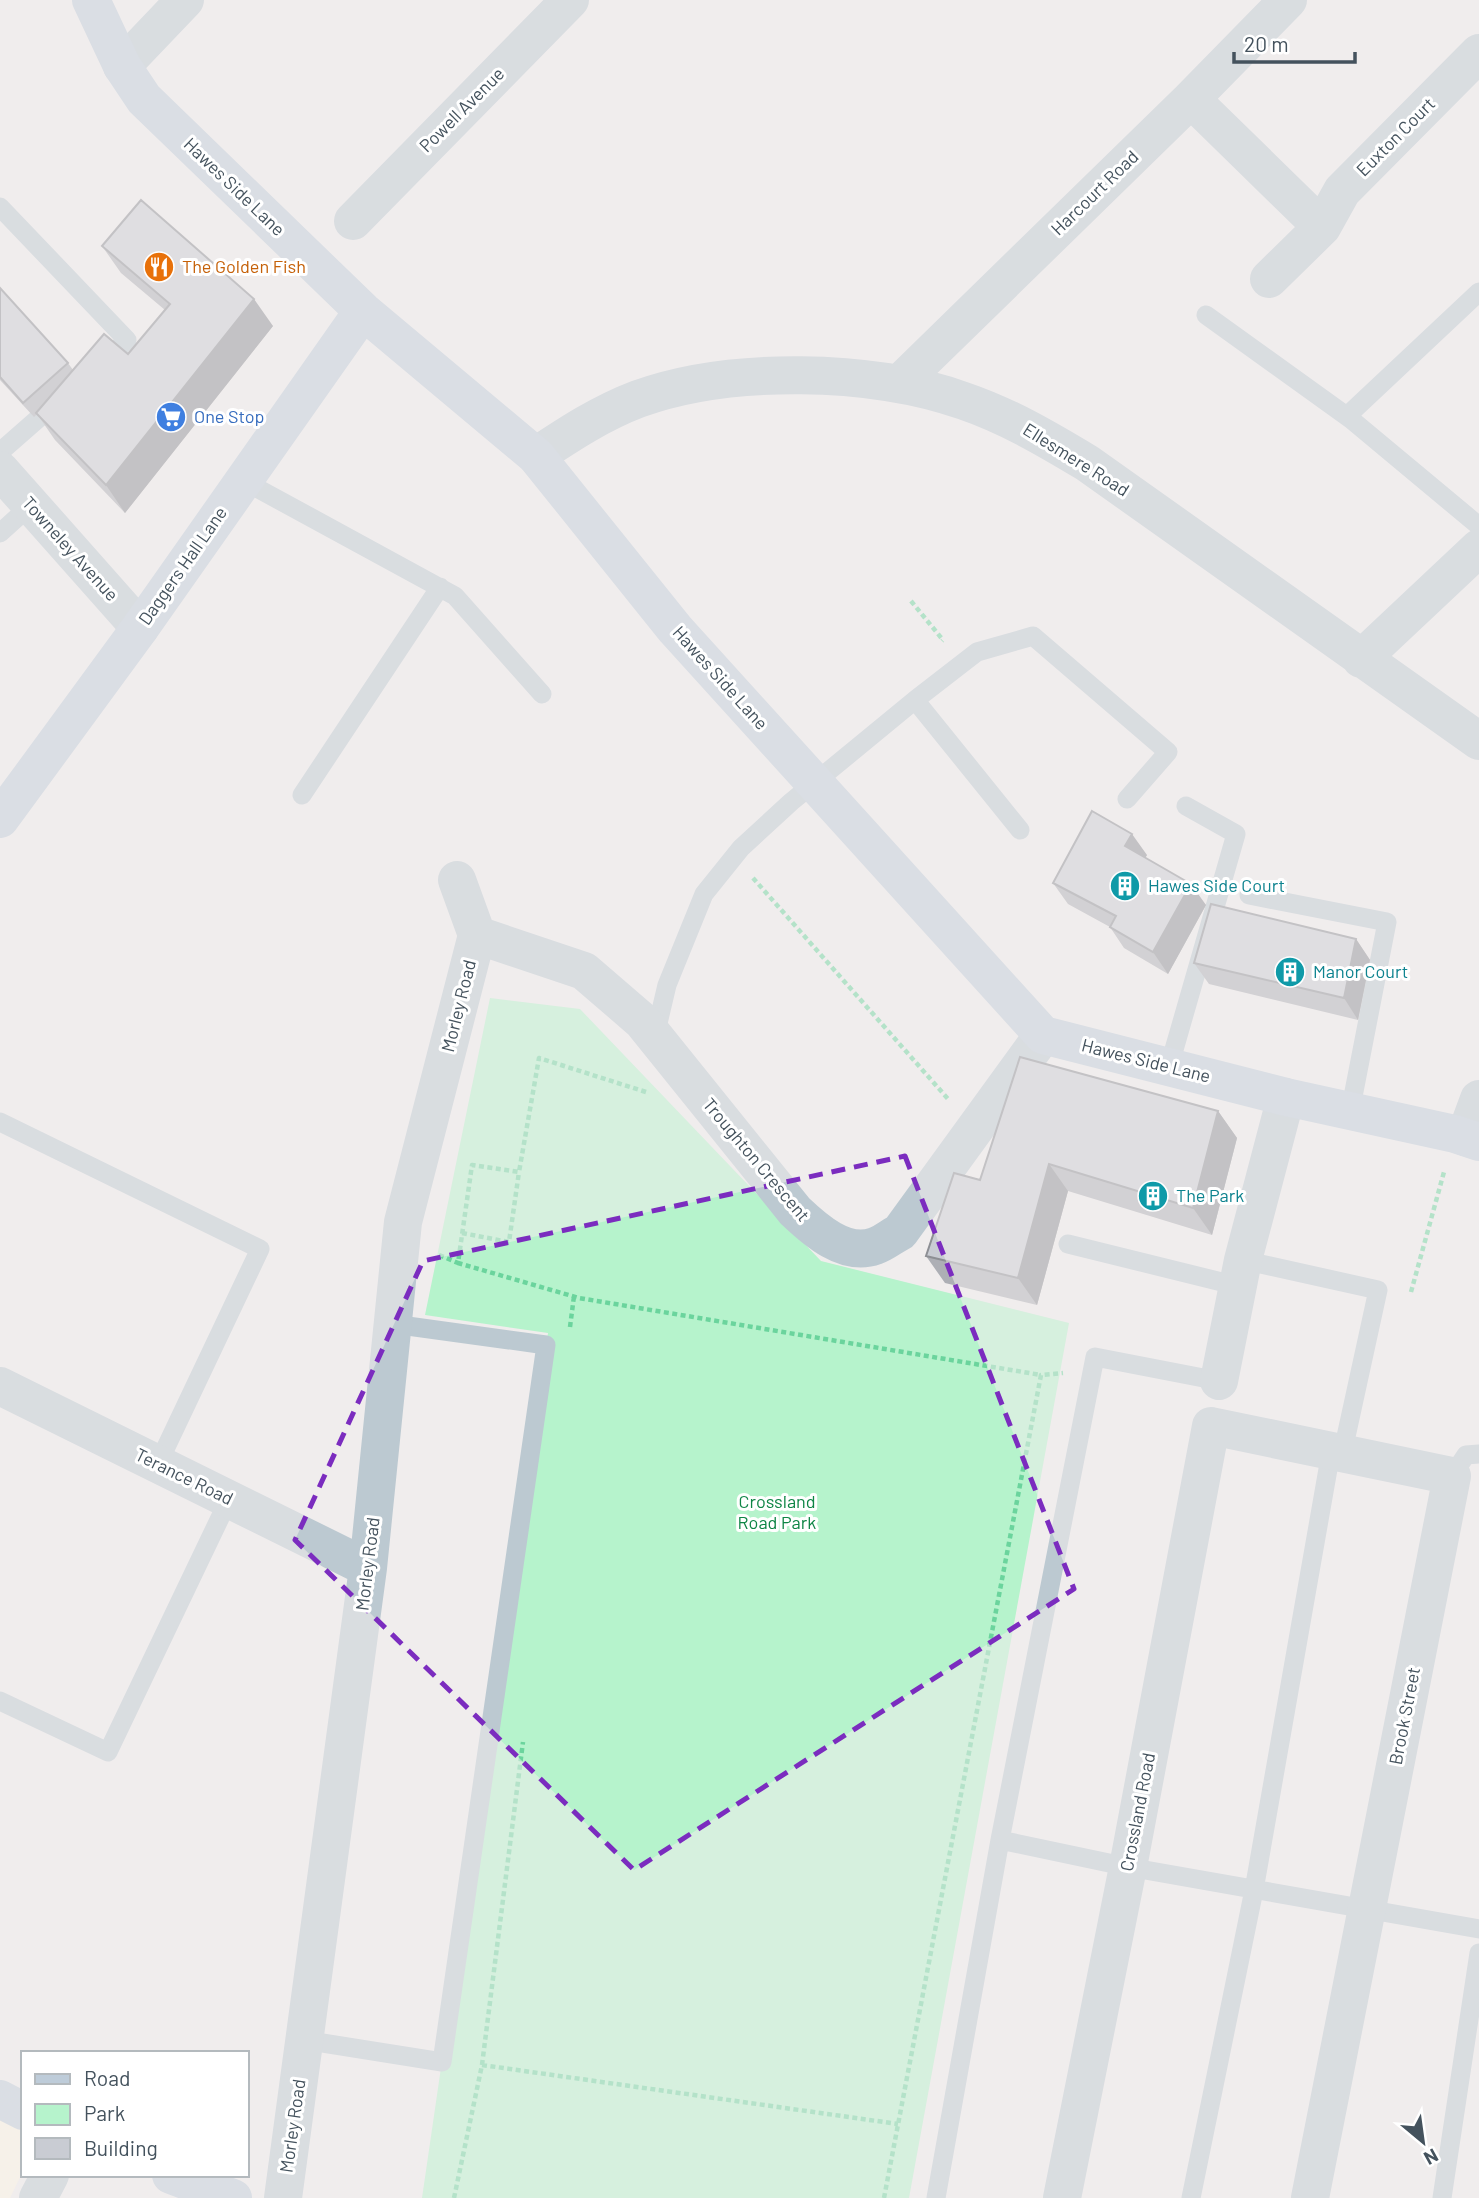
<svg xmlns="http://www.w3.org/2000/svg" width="1479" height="2198" font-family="Barlow,sans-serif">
<rect width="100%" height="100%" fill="#f0eded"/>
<path fill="#fdf5e4" d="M 0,2099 L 23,2110 L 23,2171 L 10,2198 L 0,2198 Z"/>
<path fill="#b6f3cc" d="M 490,998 L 580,1009 L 821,1261 L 1069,1323 L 909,2198 L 422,2198 L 548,1333 L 425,1315 Z"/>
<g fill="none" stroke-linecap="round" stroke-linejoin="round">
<path stroke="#6bd49d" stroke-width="4.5" stroke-dasharray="5 3.5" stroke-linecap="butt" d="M 911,601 L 943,640 L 942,641
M 753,878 L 949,1100
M 646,1092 L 539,1058 L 519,1172 L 472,1165 L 458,1263 L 579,1298 L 1041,1375
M 462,1233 L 509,1242 L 519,1172
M 439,1255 L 458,1263
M 1411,1292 L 1444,1172
M 570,1327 L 574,1296
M 482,2065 L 898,2124
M 454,2198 L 482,2065 L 523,1742
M 884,2198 L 1041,1375 L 1063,1373"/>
<path stroke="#bcc9d1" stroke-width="19" d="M 0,207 L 127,340 L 101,364
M 1479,292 L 1347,416 L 1479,526
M 1206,315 L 1352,420
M 0,452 L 57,402
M 244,481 L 455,596 L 542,694
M 0,533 L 31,505
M 915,700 L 977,652 L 1033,636 L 1168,752 L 1127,799
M 302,795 L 440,587
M 1249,895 L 1387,922 L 1350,1112
M 655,1036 L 667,985 L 704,894 L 741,848 L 791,802 L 915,700 L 1020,830
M 1169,1067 L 1236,834 L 1186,806
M 0,1122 L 260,1249 L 158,1464
M 1068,1244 L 1238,1286
M 1243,1260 L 1378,1290 L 1342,1455
M 1452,1476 L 1466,1455 L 1479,1454
M 0,1701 L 108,1752 L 229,1499
M 1000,1840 L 1128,1867 L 1479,1929
M 304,2040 L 442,2062 L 546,1345 L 393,1324
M 936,2198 L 1000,1840 L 1095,1357 L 1219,1381
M 1191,2198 L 1254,1890 L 1331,1452
M 1442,2198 L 1479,1953"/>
<path stroke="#bcc9d1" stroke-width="38" d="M 122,66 L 185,0
M 1191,99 L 1322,227
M 353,221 L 570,0
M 1269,279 L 1322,227 L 1342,191 L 1479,53
M 900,383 L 1191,99 L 1288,0
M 536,456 C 569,434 601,413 638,399 C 729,366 873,368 964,401 C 1008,416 1047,439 1087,463 L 1479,741
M 0,470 L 140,628
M 1361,659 L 1479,548
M 457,880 L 477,935 L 584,971 L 642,1021 L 795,1211 C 815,1230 845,1257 875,1246 C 884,1243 892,1236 900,1232 L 1043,1035
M 1465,1137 L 1479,1099
M 1219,1381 L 1243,1260 L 1286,1097
M 0,1386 L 368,1568
M 38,2198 L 50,2175
M 283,2198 L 368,1568 L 403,1222 L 477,935
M 1062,2198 L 1128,1867 L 1211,1426 L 1452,1476 L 1310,2198"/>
<path stroke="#beccd9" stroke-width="38" d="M 91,0 L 122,66 L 144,99 L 363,311 L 536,456 L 675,629 L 1043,1035 L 1286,1097 L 1455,1134 L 1479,1142
M 0,819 L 140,628 L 363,311
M 0,2099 L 23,2111
M 171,2175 L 233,2198"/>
</g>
<path fill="#adafb5" d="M 102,246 L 273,326 L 125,513 L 55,440 L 37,414 L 34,417 L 0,380 L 0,288 L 68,363 L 73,370 L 128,354 L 165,310 L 121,273 Z
M 1147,855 L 1145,858 L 1206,905 L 1168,974 L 1124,948 L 1110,927 L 1068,904 L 1053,883 Z
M 1356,939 L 1370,960 L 1358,1020 L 1209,984 L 1194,963 Z
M 1218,1111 L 1237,1138 L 1212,1235 L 1068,1191 L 1037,1305 L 945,1283 L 926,1256 L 980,1180 Z"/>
<path fill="#8d8f94" d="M 254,299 L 273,326 L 125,513 L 106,485 Z
M 1132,834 L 1147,855 L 1140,867 L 1125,846 Z
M 1191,884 L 1206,905 L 1168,974 L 1153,952 Z
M 1356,939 L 1370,960 L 1358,1020 L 1344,998 Z
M 1218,1111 L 1237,1138 L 1212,1235 L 1193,1208 Z
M 1049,1164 L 1068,1191 L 1037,1305 L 1018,1278 Z"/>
<path fill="#c9ccd3" stroke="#8d8f94" stroke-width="2" d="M 141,200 L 254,299 L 106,485 L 36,413 L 104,334 L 128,354 L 170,304 L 102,246 Z
M 0,288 L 68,363 L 23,403 L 0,377 Z
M 1092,811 L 1132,834 L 1125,846 L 1191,884 L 1153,952 L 1110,927 L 1116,916 L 1053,883 Z
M 1211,904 L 1356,939 L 1344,998 L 1194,963 Z
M 1020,1057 L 1218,1111 L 1193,1208 L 1049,1164 L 1018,1278 L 926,1256 L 954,1173 L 980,1180 Z"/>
<path d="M0 0H1479V2198H0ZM 905,1156 L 1074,1589 L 634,1870 L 295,1540 L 423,1261 Z" fill="#f0eded" fill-opacity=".55" fill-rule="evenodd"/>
<path fill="none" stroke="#7b2cbf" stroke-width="5" stroke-dasharray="14 9" stroke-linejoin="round" d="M 905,1156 L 1074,1589 L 634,1870 L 295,1540 L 423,1261 Z"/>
<defs>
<g id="restaurant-disc" transform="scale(1.575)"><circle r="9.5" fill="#e8710a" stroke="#fff"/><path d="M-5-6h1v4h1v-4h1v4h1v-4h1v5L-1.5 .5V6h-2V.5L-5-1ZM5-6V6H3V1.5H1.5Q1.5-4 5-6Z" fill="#fff"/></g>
<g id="supermarket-disc" transform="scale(1.575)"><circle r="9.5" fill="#3f7fe0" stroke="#fff"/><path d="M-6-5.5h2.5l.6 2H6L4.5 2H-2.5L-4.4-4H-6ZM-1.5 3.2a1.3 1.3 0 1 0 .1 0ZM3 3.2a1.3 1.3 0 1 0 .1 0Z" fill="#fff"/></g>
<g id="building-disc" transform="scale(1.575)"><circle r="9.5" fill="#0f9aa8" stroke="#fff"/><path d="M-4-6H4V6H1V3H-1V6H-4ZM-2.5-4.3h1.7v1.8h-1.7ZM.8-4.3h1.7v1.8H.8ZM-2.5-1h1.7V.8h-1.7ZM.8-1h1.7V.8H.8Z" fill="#fff"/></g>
</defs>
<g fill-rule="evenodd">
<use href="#restaurant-disc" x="159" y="267"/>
<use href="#supermarket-disc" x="171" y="417"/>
<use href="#building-disc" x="1125" y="886"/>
<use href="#building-disc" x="1290" y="972"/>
<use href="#building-disc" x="1153" y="1196"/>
</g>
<g text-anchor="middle" stroke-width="6" stroke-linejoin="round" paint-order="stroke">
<g font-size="18" fill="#44525d" stroke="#fff">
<text transform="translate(462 110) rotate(-45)" y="6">Powell Avenue</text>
<text transform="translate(1396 137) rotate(-45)" y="6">Euxton Court</text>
<text transform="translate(234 187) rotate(44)" y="6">Hawes Side Lane</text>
<text transform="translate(1095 193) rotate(-44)" y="6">Harcourt Road</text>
<text transform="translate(1076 460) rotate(32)" y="6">Ellesmere Road</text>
<text transform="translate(70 549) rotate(48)" y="6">Towneley Avenue</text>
<text transform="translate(183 566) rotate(-55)" y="6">Daggers Hall Lane</text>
<text transform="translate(720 678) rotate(48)" y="6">Hawes Side Lane</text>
<text transform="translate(459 1006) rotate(-76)" y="6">Morley Road</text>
<text transform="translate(1146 1061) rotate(14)" y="6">Hawes Side Lane</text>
<text transform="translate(756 1160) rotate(50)" y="6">Troughton Crescent</text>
<text transform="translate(184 1477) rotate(26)" y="6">Terance Road</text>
<text transform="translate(368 1564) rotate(-83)" y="6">Morley Road</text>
<text transform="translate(1405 1716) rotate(-79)" y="6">Brook Street</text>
<text transform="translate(1138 1812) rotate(-79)" y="6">Crossland Road</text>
<text transform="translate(293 2126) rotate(-82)" y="6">Morley Road</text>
</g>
<g font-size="18" fill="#c56008" stroke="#fff" text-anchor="start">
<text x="182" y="273">The Golden Fish</text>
</g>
<g font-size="18" fill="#366cbe" stroke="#fff" text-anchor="start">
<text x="194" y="423">One Stop</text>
</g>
<g font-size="18" fill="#0d838f" stroke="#fff" text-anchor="start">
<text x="1148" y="892">Hawes Side Court</text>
<text x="1313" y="978">Manor Court</text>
<text x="1176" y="1202">The Park</text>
</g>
<g font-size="18" fill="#0e8545" stroke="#fff">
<text x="777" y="1508">Crossland<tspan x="777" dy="21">Road Park</tspan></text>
</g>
</g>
<rect x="21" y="2051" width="228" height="126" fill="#ffffff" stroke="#b4babe" stroke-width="2"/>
<rect x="35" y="2074" width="35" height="10" fill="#beccd9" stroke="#b4babe" stroke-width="2"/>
<text x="84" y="2086" font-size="21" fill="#44525d">Road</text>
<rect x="35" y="2104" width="35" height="21" fill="#b6f3cc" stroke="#b4babe" stroke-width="2"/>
<text x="84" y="2121" font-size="21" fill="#44525d">Park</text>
<rect x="35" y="2138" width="35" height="21" fill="#c9ccd3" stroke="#b4babe" stroke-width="2"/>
<text x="84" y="2156" font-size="21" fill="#44525d">Building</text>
<g transform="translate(1423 2142) rotate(151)" stroke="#ffffff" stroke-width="5" paint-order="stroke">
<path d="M0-5L12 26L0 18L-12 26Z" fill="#44525d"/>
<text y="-10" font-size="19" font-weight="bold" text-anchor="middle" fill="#44525d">N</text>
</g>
<path d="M1234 52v10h121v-10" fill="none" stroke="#44525d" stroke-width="3.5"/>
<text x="1244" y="52" font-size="21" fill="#44525d" stroke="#ffffff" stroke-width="5" paint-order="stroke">20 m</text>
</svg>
